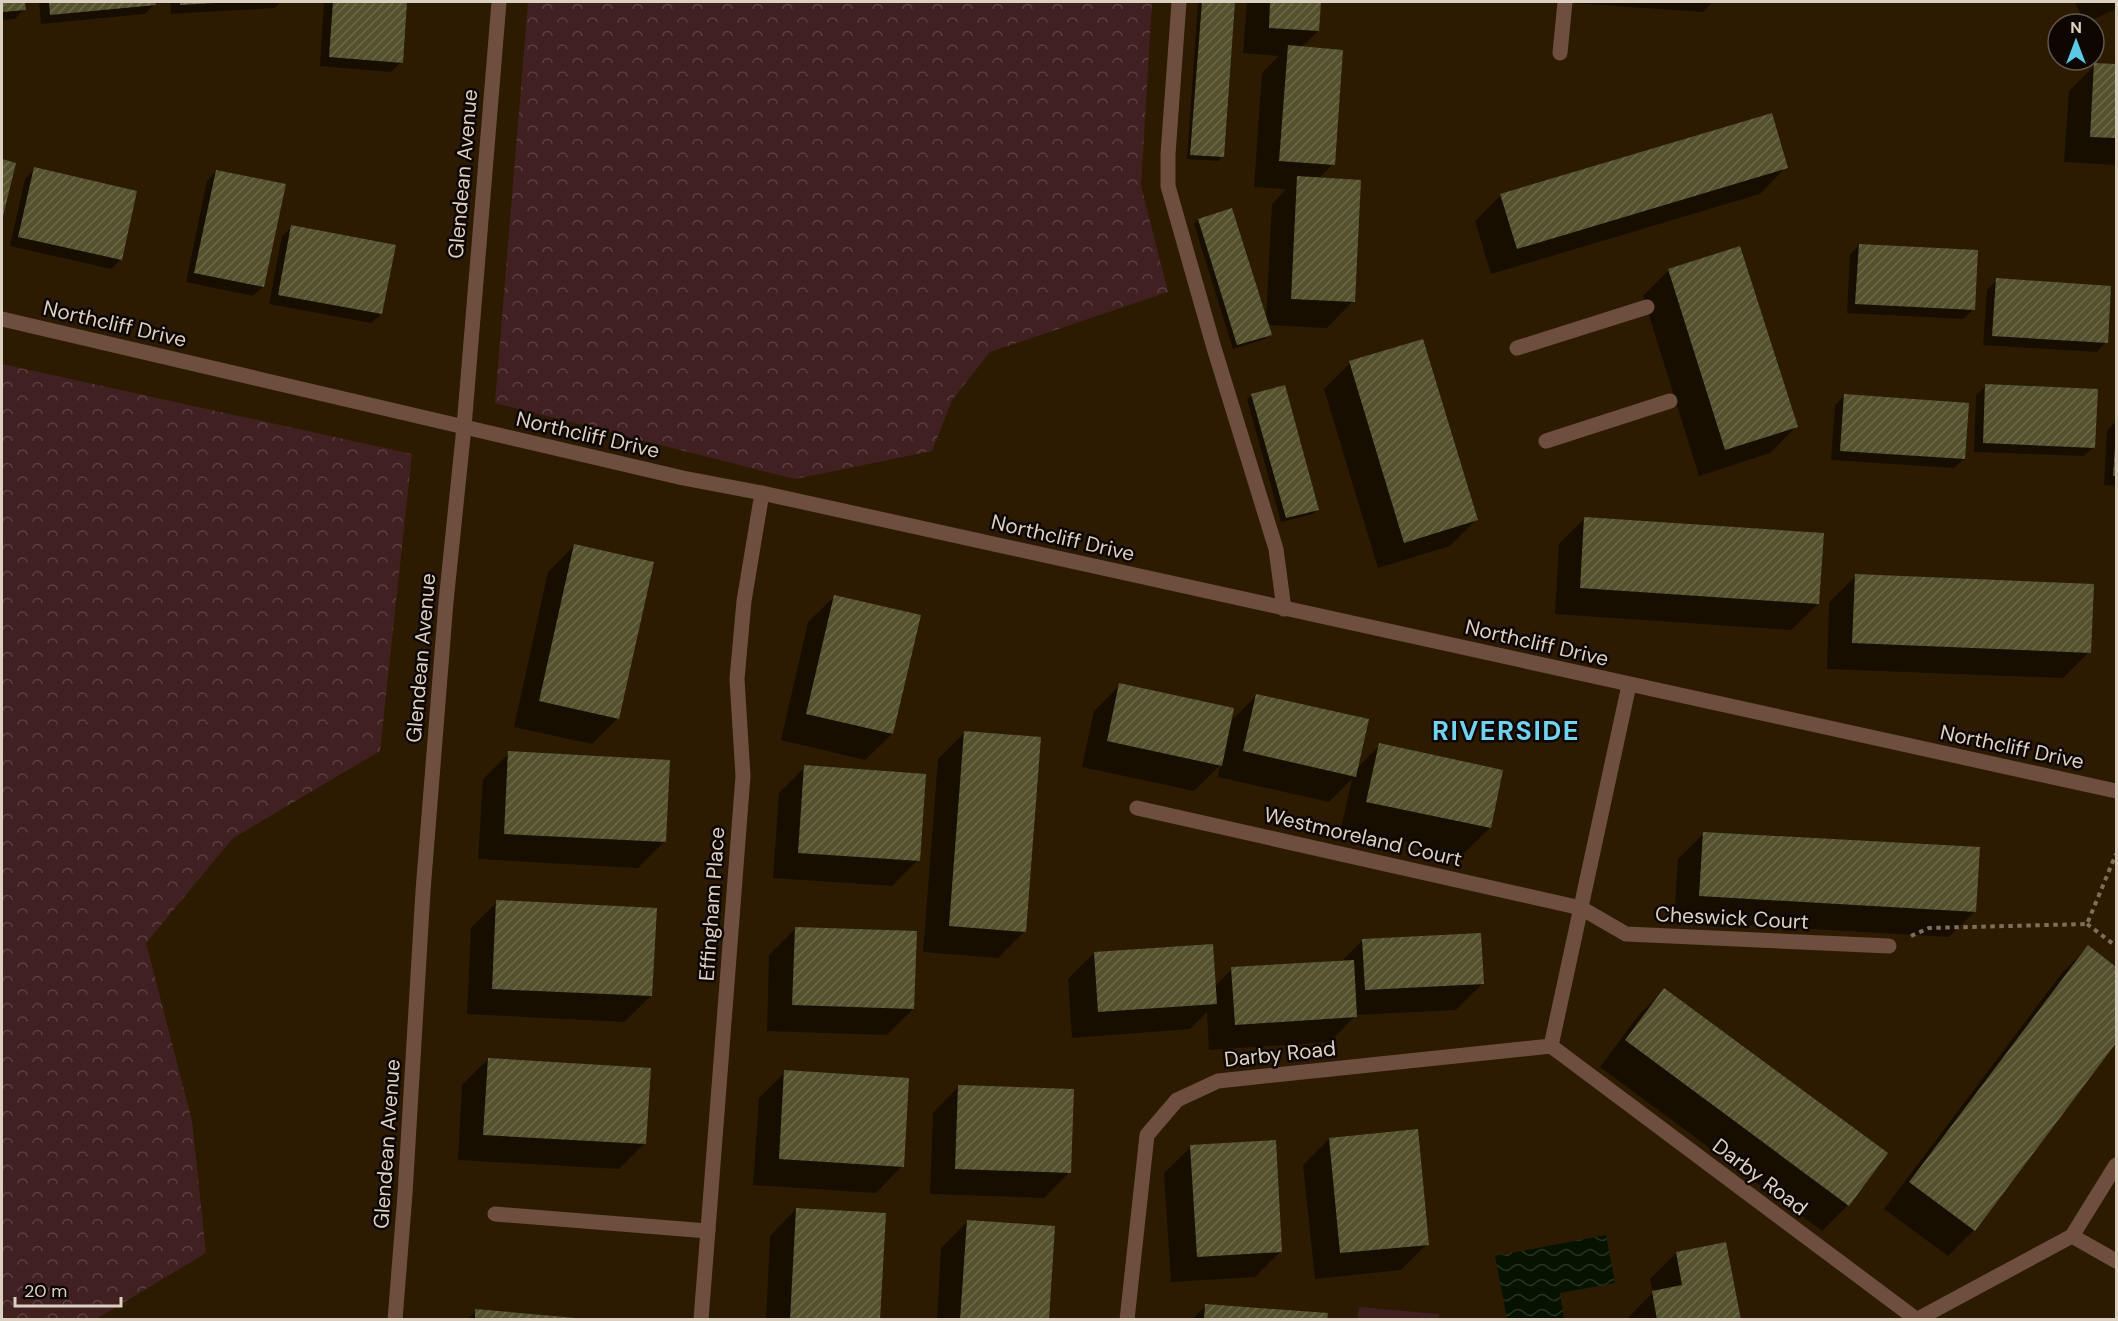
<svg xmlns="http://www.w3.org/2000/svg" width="2118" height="1321" font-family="'DM Sans',sans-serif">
<defs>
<pattern id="forest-crowns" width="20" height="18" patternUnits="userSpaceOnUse" patternTransform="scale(1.5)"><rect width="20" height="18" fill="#412021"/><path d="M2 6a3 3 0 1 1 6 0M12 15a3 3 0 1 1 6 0" fill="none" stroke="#5c3f3f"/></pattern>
<pattern id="water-waves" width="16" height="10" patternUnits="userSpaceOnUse" patternTransform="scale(1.5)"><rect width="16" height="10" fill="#061300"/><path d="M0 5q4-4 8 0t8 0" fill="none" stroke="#2a3423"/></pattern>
<pattern id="building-hatch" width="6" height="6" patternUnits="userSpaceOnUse" patternTransform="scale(1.5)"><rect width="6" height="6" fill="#54512f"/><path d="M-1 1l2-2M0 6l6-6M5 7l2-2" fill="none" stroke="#6c694b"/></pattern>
</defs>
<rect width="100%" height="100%" fill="#2c1b01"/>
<path fill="url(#forest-crowns)" d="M 528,2 L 1152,2 L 1141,186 L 1168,292 L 990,352 L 952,400 L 932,451 L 795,479 L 495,403 Z
M 2,364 L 412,454 L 380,751 L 233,838 L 146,943 L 192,1121 L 206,1253 L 96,1319 L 2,1319 Z"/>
<path fill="#412021" d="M 1359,1307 L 1439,1314 L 1438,1319 L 1357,1319 Z"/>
<path fill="url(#water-waves)" d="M 1606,1235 L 1615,1283 L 1560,1293 L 1564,1319 L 1507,1319 L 1495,1256 Z"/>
<path fill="#0007" d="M 2,2 L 23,2 L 24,9 L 15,19 L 2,20 Z
M 39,2 L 154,2 L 154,5 L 145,14 L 41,24 Z
M 170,2 L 281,2 L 275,8 L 171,14 Z
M 324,2 L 405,2 L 401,62 L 391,72 L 320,66 Z
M 1198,2 L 1233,2 L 1222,157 L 1218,161 L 1187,159 Z
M 1247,2 L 1320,2 L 1318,31 L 1301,48 L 1333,164 L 1318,179 L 1353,301 L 1327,328 L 1267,325 L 1270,334 L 1265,339 L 1233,349 L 1194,224 L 1198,220 L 1266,319 L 1272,204 L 1286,189 L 1254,187 L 1262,73 L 1279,56 L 1243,53 Z
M 1558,2 L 1713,2 L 1703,12 Z
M 2075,2 L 2116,2 L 2116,9 L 2085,23 Z
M 2095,65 L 2116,66 L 2116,165 L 2064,162 L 2069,91 Z
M 2,161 L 14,164 L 2,218 Z
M 1786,167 L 1760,194 L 1491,274 L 1475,221 L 1501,195 Z
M 35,169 L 121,259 L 111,269 L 10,246 L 25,179 Z
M 216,171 L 263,287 L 253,296 L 186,282 L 207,181 Z
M 292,227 L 381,314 L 371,323 L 269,304 L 282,236 Z
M 1859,245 L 1973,310 L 1963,319 L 1847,313 L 1850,255 Z
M 1669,270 L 1796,427 L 1770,453 L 1699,476 L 1643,296 Z
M 1997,280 L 2106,342 L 2097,352 L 1983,345 L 1987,290 Z
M 1350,363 L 1476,520 L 1450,546 L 1378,568 L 1324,389 Z
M 1986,386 L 2094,447 L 2084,456 L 1974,452 L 1976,395 Z
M 1252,395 L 1318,509 L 1313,514 L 1281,522 L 1247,399 Z
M 1844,396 L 1964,459 L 1954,468 L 1831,460 L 1835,405 Z
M 2116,421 L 2116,486 L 2104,485 L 2107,431 Z
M 1585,518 L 1818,604 L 1791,630 L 1555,614 L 1559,544 Z
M 574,546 L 618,718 L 592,744 L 514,727 L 548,572 Z
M 1856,576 L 2089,652 L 2063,678 L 1827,669 L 1829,602 Z
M 835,596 L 892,734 L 865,760 L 781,740 L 808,622 Z
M 1120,685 L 1230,722 L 1256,696 L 1357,768 L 1380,745 L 1490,828 L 1463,854 L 1341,828 L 1352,779 L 1329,802 L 1218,777 L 1220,765 L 1194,791 L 1082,767 L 1094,711 Z
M 964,733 L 1024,932 L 998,958 L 923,952 L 938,759 Z
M 509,753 L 664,842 L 638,868 L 478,859 L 483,779 Z
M 805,767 L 918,860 L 892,886 L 773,878 L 779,793 Z
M 1704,833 L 1975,911 L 1949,937 L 1674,921 L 1678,859 Z
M 497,902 L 651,996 L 624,1022 L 467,1014 L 471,928 Z
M 795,929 L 913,1009 L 887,1035 L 767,1031 L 769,955 Z
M 1363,940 L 1482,984 L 1456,1010 L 1356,1015 L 1330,1042 L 1209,1050 L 1207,1012 L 1190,1029 L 1072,1038 L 1068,979 L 1094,953 L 1215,986 L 1232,969 L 1341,962 Z
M 2088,947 L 2116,969 L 2116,1041 L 1974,1230 L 1948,1256 L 1884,1209 L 2062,973 Z
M 1664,990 L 1848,1205 L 1822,1231 L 1600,1067 L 1638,1016 Z
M 488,1059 L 645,1143 L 619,1169 L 458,1160 L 462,1085 Z
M 785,1072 L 902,1166 L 876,1193 L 753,1185 L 759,1098 Z
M 959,1086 L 1070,1172 L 1044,1198 L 930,1194 L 933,1113 Z
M 1329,1139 L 1427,1244 L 1401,1270 L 1315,1279 L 1303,1165 Z
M 1191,1147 L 1281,1251 L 1255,1277 L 1171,1282 L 1164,1173 Z
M 796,1209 L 879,1320 L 766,1320 L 770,1236 Z
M 967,1222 L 1047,1320 L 937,1320 L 941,1248 Z
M 1676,1253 L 1740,1320 L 1626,1320 L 1653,1292 L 1650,1279 Z
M 1206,1305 L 1326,1320 L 1192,1320 Z
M 476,1311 L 577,1320 L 467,1320 Z"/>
<path fill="url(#building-hatch)" d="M 2,2 L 25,2 L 26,10 L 2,12 Z
M 49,2 L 155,2 L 156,5 L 50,15 Z
M 180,2 L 215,2 L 215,3 L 180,5 Z
M 333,2 L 407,2 L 403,63 L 329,57 Z
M 1202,2 L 1235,2 L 1224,157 L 1190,155 Z
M 1270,2 L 1321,2 L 1319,31 L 1269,28 Z
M 1288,45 L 1343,50 L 1335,165 L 1279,161 Z
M 2094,63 L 2116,64 L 2116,138 L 2090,137 Z
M 1772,113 L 1788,168 L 1517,249 L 1500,194 Z
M 2,159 L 16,163 L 2,220 Z
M 34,167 L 137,191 L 122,260 L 18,237 Z
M 216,170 L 286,184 L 264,287 L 194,273 Z
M 1297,176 L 1361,180 L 1355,302 L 1291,299 Z
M 1232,208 L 1272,335 L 1237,345 L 1198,219 Z
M 291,225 L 396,245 L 382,314 L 278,295 Z
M 1859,244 L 1978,250 L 1975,310 L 1855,304 Z
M 1740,246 L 1798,427 L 1725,450 L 1668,269 Z
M 1996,278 L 2111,286 L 2108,343 L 1992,336 Z
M 1423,339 L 1478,520 L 1404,543 L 1349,361 Z
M 1985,384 L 2098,389 L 2095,448 L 1983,443 Z
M 1285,385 L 1319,510 L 1286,518 L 1251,394 Z
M 1844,394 L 1969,403 L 1965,459 L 1840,451 Z
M 2115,447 L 2116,447 L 2116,476 L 2113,476 Z
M 1584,517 L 1824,533 L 1819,604 L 1580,588 Z
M 574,544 L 654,562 L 619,719 L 539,701 Z
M 1855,574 L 2094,584 L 2091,653 L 1852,643 Z
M 834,595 L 921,615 L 893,734 L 806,714 Z
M 1119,683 L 1234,708 L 1222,766 L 1107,741 Z
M 1256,694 L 1369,719 L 1356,777 L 1243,751 Z
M 964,731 L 1041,737 L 1026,932 L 949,926 Z
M 1379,743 L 1503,770 L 1491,828 L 1366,802 Z
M 508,751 L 670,760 L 666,842 L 504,834 Z
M 804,765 L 926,774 L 920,861 L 798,853 Z
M 1703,832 L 1980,847 L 1976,912 L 1699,896 Z
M 496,900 L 657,908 L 652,996 L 492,989 Z
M 795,927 L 917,931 L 914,1009 L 792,1005 Z
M 1481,933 L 1484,984 L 1365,990 L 1362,939 Z
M 1213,944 L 1217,1004 L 1098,1012 L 1094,952 Z
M 2088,945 L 2116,967 L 2116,1043 L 1975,1231 L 1909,1182 Z
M 1354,960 L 1357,1017 L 1235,1025 L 1231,967 Z
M 1664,988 L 1888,1153 L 1849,1206 L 1625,1040 Z
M 488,1058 L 651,1068 L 646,1144 L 483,1135 Z
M 784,1070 L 909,1078 L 904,1167 L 779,1159 Z
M 958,1085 L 1074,1089 L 1071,1173 L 955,1169 Z
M 1418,1129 L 1429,1245 L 1340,1253 L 1329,1138 Z
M 1276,1140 L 1282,1252 L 1197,1257 L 1190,1145 Z
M 796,1208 L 886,1213 L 880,1320 L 790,1320 Z
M 967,1220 L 1055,1226 L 1049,1320 L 960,1320 Z
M 1726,1242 L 1741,1320 L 1657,1320 L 1652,1291 L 1682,1285 L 1676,1252 Z
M 1205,1304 L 1328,1313 L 1327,1320 L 1204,1320 Z
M 475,1309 L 576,1318 L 576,1320 L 475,1320 Z"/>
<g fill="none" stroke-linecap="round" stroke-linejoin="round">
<path stroke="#7d6f5a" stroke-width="4" stroke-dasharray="4.5 4.5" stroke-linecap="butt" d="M 2087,924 L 2116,946
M 1911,936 L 1929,928 L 2087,924 L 2116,854"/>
<path stroke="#6e4e3e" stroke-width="15" d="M 1179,2 L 1168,154 L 1168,186 L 1214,348 L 1276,549 L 1284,609
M 1560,53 L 1565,2
M 1517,348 L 1647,307
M 1546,441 L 1670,401
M 495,1214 L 708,1231
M 2072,1236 L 2116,1261"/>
<path stroke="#6e4e3e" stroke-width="15" d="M 1137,808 L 1581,908 L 1626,934 L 1889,946
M 1551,1046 L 1629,685
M 395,1320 L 405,1194 L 423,891 L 446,602 L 464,427 L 499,2
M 701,1320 L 743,776 L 737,679 L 744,601 L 762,493
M 1127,1320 L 1147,1135 L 1177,1100 L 1218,1081 L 1551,1046 L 1916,1319
M 1916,1320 L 2072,1236 L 2116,1165"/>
<path stroke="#6e4e3e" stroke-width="15" d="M 2,319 L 683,478 L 762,493 L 2116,791"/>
</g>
<g text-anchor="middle" stroke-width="5" stroke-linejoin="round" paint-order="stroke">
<g font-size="21" fill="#dcd1c1" stroke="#0e0701">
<text transform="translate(463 174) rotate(-85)" y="7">Glendean Avenue</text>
<text transform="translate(115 324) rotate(13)" y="7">Northcliff Drive</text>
<text transform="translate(588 435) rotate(13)" y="7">Northcliff Drive</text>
<text transform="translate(1063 538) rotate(13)" y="7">Northcliff Drive</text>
<text transform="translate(1537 643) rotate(13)" y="7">Northcliff Drive</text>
<text transform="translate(421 658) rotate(-85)" y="7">Glendean Avenue</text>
<text transform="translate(2012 747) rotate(12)" y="7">Northcliff Drive</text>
<text transform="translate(1363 837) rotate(13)" y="7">Westmoreland Court</text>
<text transform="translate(712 904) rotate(-86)" y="7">Effingham Place</text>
<text transform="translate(1732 918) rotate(3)" y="7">Cheswick Court</text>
<text transform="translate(1280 1054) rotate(-6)" y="7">Darby Road</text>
<text transform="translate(387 1144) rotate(-86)" y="7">Glendean Avenue</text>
<text transform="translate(1760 1177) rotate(37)" y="7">Darby Road</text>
</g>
<g font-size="27" font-weight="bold" letter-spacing="1.5" fill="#72d3f0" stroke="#0e0701">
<text x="1506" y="740">RIVERSIDE</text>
</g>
</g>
<rect width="2118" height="1321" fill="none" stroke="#dcd1c1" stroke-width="6"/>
<g transform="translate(2076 42)"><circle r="28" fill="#0e0701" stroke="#60584e" stroke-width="1.5"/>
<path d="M0-4.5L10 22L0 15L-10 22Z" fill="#5bc8e6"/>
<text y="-9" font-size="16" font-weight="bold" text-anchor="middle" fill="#dcd1c1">N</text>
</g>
<path d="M15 1297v9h106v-9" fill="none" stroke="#dcd1c1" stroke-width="3"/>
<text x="24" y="1297" font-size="18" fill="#dcd1c1" stroke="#0e0701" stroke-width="4.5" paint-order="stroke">20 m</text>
</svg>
